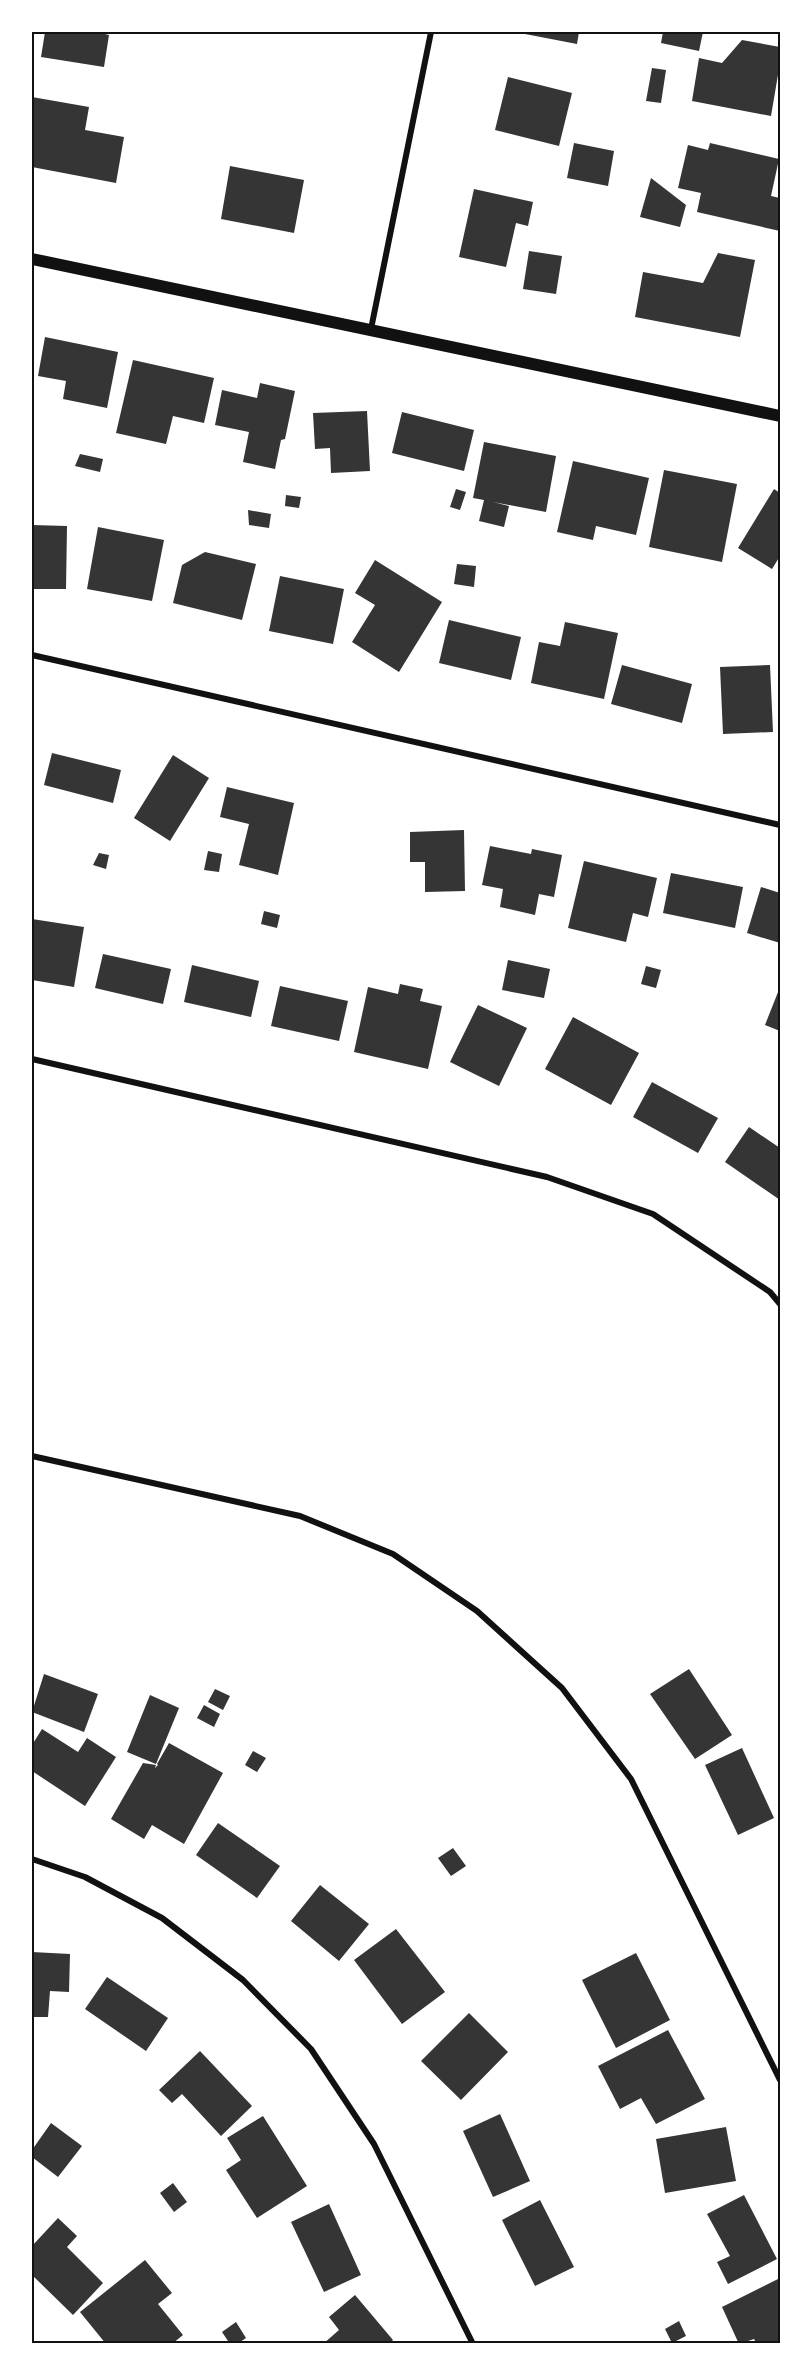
<svg xmlns="http://www.w3.org/2000/svg" width="812" height="2375" font-family="'Libre Baskerville',serif">
<rect width="100%" height="100%" fill="#fff"/>
<path fill="#353535" d="M 45,32 L 97,32 L 109,35 L 104,67 L 41,57 Z
M 525,32 L 579,32 L 577,44 L 525,34 Z
M 663,32 L 703,32 L 699,51 L 661,43 Z
M 742,40 L 780,47 L 780,63 L 771,116 L 692,101 L 699,58 L 722,63 Z
M 652,68 L 666,70 L 661,103 L 646,101 Z
M 508,77 L 572,93 L 559,146 L 495,130 Z
M 32,97 L 89,107 L 85,130 L 124,137 L 116,183 L 32,167 Z
M 574,143 L 614,151 L 608,186 L 567,178 Z
M 710,143 L 779,159 L 771,196 L 780,198 L 780,231 L 697,212 L 701,193 L 678,188 L 688,145 L 708,150 Z
M 230,166 L 304,180 L 294,233 L 221,219 Z
M 651,178 L 686,205 L 680,227 L 640,217 Z
M 474,189 L 533,202 L 528,226 L 516,223 L 506,267 L 459,257 Z
M 529,251 L 562,256 L 556,294 L 523,289 Z
M 718,253 L 755,260 L 740,337 L 635,317 L 643,272 L 703,283 Z
M 45,337 L 118,352 L 107,408 L 63,399 L 66,381 L 38,376 Z
M 133,360 L 214,378 L 204,423 L 173,416 L 166,444 L 116,433 Z
M 260,383 L 295,391 L 285,439 L 281,440 L 275,469 L 243,462 L 249,432 L 215,425 L 222,390 L 257,398 Z
M 367,411 L 370,471 L 331,473 L 330,448 L 315,449 L 313,413 Z
M 402,412 L 474,430 L 464,471 L 392,453 Z
M 484,442 L 556,456 L 546,512 L 493,502 L 509,506 L 504,527 L 479,521 L 484,500 L 473,498 Z
M 80,454 L 103,459 L 100,472 L 75,466 Z
M 573,461 L 649,478 L 636,535 L 596,526 L 593,540 L 557,532 Z
M 664,470 L 737,484 L 722,562 L 649,547 Z
M 456,489 L 466,492 L 460,510 L 450,507 Z
M 774,489 L 780,493 L 780,556 L 772,569 L 738,548 Z
M 286,495 L 301,497 L 299,508 L 285,506 Z
M 248,510 L 271,514 L 269,528 L 249,525 Z
M 32,525 L 67,526 L 66,589 L 32,589 Z
M 98,527 L 164,540 L 152,601 L 87,589 Z
M 205,552 L 256,564 L 242,620 L 173,603 L 182,565 Z
M 375,560 L 442,602 L 399,672 L 352,642 L 375,605 L 355,593 Z
M 457,564 L 476,566 L 474,587 L 454,584 Z
M 280,576 L 344,589 L 333,644 L 269,631 Z
M 449,620 L 521,637 L 511,680 L 439,663 Z
M 565,622 L 618,633 L 604,699 L 531,683 L 539,642 L 560,646 Z
M 622,665 L 692,684 L 682,723 L 611,704 Z
M 770,665 L 773,732 L 723,734 L 720,667 Z
M 52,753 L 121,770 L 113,803 L 44,785 Z
M 173,755 L 209,778 L 170,841 L 134,818 Z
M 227,787 L 294,803 L 278,875 L 239,865 L 249,824 L 220,817 Z
M 464,830 L 465,891 L 425,892 L 425,862 L 410,862 L 410,832 Z
M 490,846 L 531,854 L 532,849 L 562,855 L 554,897 L 539,894 L 535,915 L 500,907 L 503,889 L 482,885 Z
M 208,851 L 222,854 L 219,872 L 204,870 Z
M 99,853 L 109,855 L 106,869 L 93,865 Z
M 584,861 L 657,878 L 648,917 L 633,913 L 626,942 L 568,928 Z
M 671,873 L 743,887 L 735,928 L 663,913 Z
M 761,887 L 780,893 L 780,943 L 747,933 Z
M 264,911 L 280,915 L 277,928 L 261,924 Z
M 32,919 L 84,927 L 74,987 L 32,980 Z
M 103,954 L 171,969 L 163,1004 L 95,988 Z
M 508,960 L 550,969 L 544,998 L 502,990 Z
M 192,965 L 259,981 L 251,1017 L 184,1002 Z
M 646,966 L 661,970 L 656,988 L 641,984 Z
M 400,984 L 423,989 L 420,1001 L 442,1006 L 428,1069 L 354,1052 L 368,987 L 398,994 Z
M 280,986 L 348,1001 L 339,1041 L 271,1026 Z
M 780,987 L 780,1031 L 765,1025 Z
M 478,1005 L 527,1028 L 499,1086 L 450,1062 Z
M 573,1017 L 639,1053 L 611,1105 L 545,1069 Z
M 652,1082 L 718,1118 L 698,1153 L 633,1117 Z
M 749,1127 L 780,1148 L 780,1200 L 725,1162 Z
M 689,1669 L 732,1735 L 695,1759 L 650,1694 Z
M 44,1674 L 98,1694 L 84,1732 L 32,1712 Z
M 215,1689 L 230,1696 L 223,1710 L 208,1702 Z
M 150,1695 L 179,1708 L 156,1764 L 127,1752 Z
M 204,1705 L 220,1714 L 214,1727 L 197,1718 Z
M 42,1729 L 78,1752 L 87,1738 L 116,1757 L 85,1806 L 32,1771 L 32,1745 Z
M 169,1743 L 223,1773 L 184,1844 L 152,1825 L 144,1839 L 111,1819 L 143,1763 L 156,1765 L 155,1768 L 158,1765 L 157,1764 Z
M 742,1748 L 774,1818 L 738,1835 L 705,1765 Z
M 253,1751 L 266,1758 L 257,1772 L 245,1765 Z
M 218,1823 L 280,1866 L 257,1898 L 196,1855 Z
M 453,1848 L 466,1866 L 451,1876 L 438,1858 Z
M 320,1885 L 369,1924 L 339,1961 L 291,1921 Z
M 396,1929 L 445,1992 L 402,2024 L 354,1960 Z
M 32,1952 L 70,1954 L 69,1992 L 50,1991 L 48,2017 L 32,2017 Z
M 636,1953 L 670,2020 L 616,2048 L 582,1980 Z
M 107,1977 L 168,2018 L 146,2051 L 85,2009 Z
M 469,2013 L 508,2052 L 461,2100 L 421,2061 Z
M 668,2030 L 705,2099 L 656,2124 L 641,2098 L 620,2109 L 598,2066 Z
M 200,2051 L 252,2106 L 221,2136 L 182,2094 L 172,2103 L 159,2090 Z
M 500,2114 L 530,2181 L 493,2197 L 463,2131 Z
M 263,2116 L 307,2186 L 257,2218 L 226,2170 L 241,2160 L 227,2138 Z
M 51,2123 L 82,2146 L 58,2177 L 32,2157 L 32,2150 Z
M 726,2127 L 736,2181 L 665,2193 L 656,2139 Z
M 173,2183 L 187,2202 L 174,2212 L 160,2193 Z
M 744,2195 L 777,2259 L 728,2284 L 717,2262 L 730,2256 L 707,2214 Z
M 540,2200 L 574,2267 L 535,2286 L 502,2220 Z
M 329,2204 L 361,2275 L 324,2292 L 291,2222 Z
M 58,2218 L 77,2236 L 67,2247 L 103,2283 L 73,2315 L 32,2275 L 32,2246 Z
M 145,2260 L 172,2293 L 158,2304 L 183,2335 L 172,2344 L 106,2344 L 80,2312 Z
M 780,2278 L 780,2344 L 757,2344 L 754,2339 L 739,2344 L 722,2307 Z
M 355,2295 L 393,2340 L 389,2344 L 323,2344 L 339,2330 L 329,2317 Z
M 679,2321 L 686,2336 L 672,2343 L 665,2329 Z
M 236,2322 L 246,2338 L 237,2344 L 230,2344 L 222,2332 Z"/>
<g fill="none" stroke-linecap="round" stroke-linejoin="round">
<path stroke="#111" stroke-width="6" d="M 371,329 L 431,32
M 32,655 L 780,825
M 32,1059 L 547,1177 L 653,1214 L 770,1292 L 780,1304
M 32,1456 L 300,1516 L 393,1554 L 477,1611 L 562,1688 L 631,1779 L 780,2080
M 32,1859 L 85,1877 L 162,1918 L 243,1980 L 311,2049 L 374,2144 L 473,2344"/>
<path stroke="#111" stroke-width="12" d="M 32,259 L 780,416"/>
</g>
<rect width="812" height="2375" fill="none" stroke="#ffffff" stroke-width="66"/>
<rect x="33" y="33" width="746" height="2309" fill="none" stroke="#111" stroke-width="2"/>
</svg>
